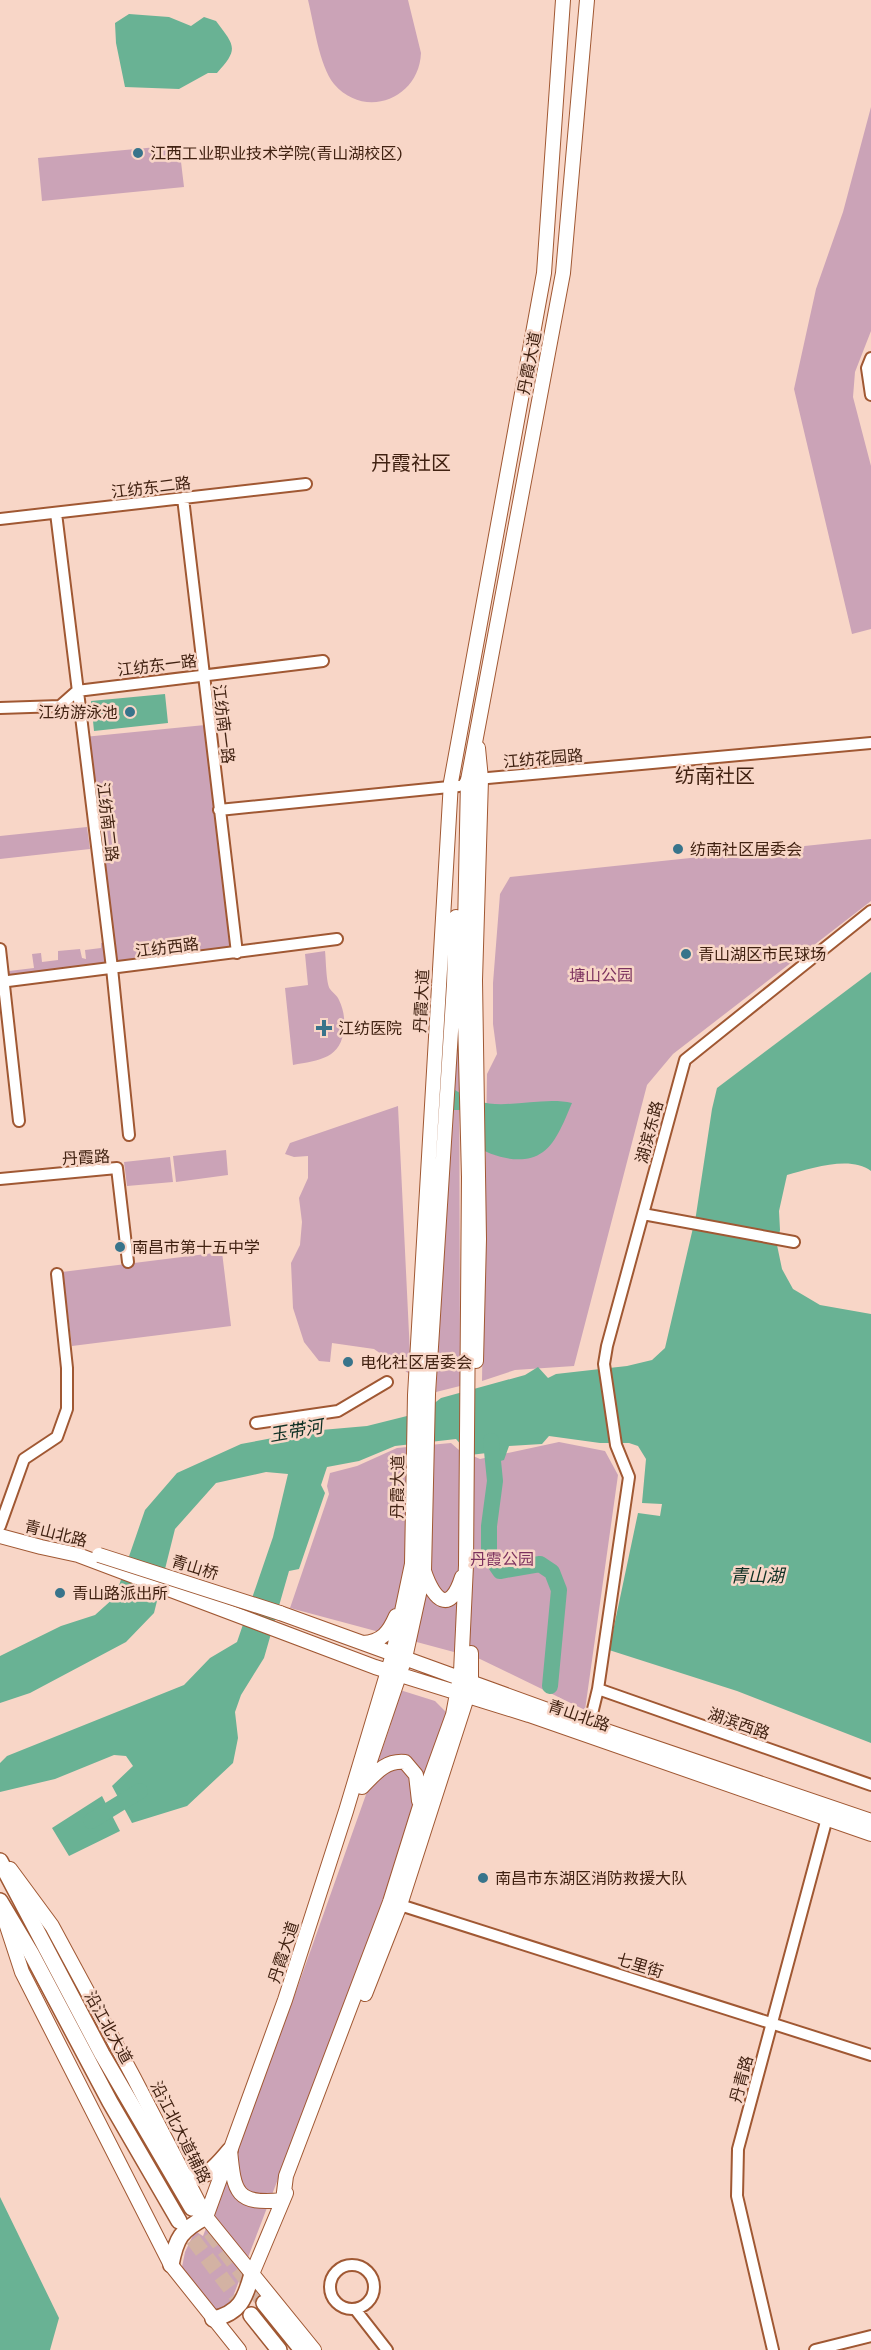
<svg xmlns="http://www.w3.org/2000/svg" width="871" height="2350" font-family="Commissioner,'Noto Sans SC',sans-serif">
<rect width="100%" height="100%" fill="#f8d6c7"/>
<path fill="#cba3b7" d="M 308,0 L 408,0 L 421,53 C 419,99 365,120 334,84 C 319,65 314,24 308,0 Z
M 871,107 L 871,331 L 855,372 L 853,397 L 871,466 L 871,629 L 852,634 L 794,389 L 816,289 L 843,212 Z
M 179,145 L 184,187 L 42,201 L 38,158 Z
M 205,725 L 237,953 L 112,968 L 84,737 Z
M 87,827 L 90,849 L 0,859 L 0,836 Z
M 871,839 L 871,901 L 673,1054 L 647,1085 L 574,1366 L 515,1370 L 482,1381 L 487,1074 L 497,1054 L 493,1024 L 493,983 L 500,894 L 510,877 Z
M 106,942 L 109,965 L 9,978 L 9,971 L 34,968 L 32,954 L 41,953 L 42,962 L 58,960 L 58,951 L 80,949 L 82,958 L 86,959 L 85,950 L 101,948 L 101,943 Z
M 325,951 C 326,959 326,983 330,989 C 333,993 337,995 339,1000 C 343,1008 345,1018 344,1027 C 342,1059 319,1060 293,1065 L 285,988 L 308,985 L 305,954 Z
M 459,969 L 460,1386 L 436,1392 Z
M 398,1106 L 411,1375 L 374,1349 L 332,1343 L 330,1362 L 319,1361 L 304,1342 L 293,1308 L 291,1263 L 300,1245 L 302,1222 L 299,1198 L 308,1178 L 308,1156 L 294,1157 L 285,1154 L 290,1143 Z
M 226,1150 L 228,1175 L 176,1182 L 173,1156 Z
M 170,1157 L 173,1182 L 127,1186 L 124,1162 Z
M 222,1252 L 231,1326 L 72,1346 L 62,1272 Z
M 559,1442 L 605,1451 L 618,1475 L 585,1710 L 480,1659 L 290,1608 L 329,1494 L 327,1486 L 330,1473 L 357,1466 L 397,1448 L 451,1443 L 459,1450 L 480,1459 Z
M 400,1690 L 435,1701 L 446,1712 L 385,1899 L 231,2302 L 225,2308 L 217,2311 L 182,2267 L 185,2252 L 195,2231 L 203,2236 L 293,2000 L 390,1727 Z"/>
<path fill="#69b294" d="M 129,14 L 169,17 L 191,26 L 204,17 L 216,21 C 235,46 239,49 217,73 L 208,73 L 179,89 L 125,87 L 116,43 L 115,23 Z
M 165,694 L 168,723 L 94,731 L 91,701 Z
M 871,972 L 871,1171 C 850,1155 810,1169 787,1175 L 779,1211 L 780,1230 L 777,1245 L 782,1269 L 793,1289 L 820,1305 L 871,1314 L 871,1743 L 737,1691 L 609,1650 L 638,1513 L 660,1516 L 662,1504 L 642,1503 L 646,1459 L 638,1446 L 629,1443 L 600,1443 L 549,1436 L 542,1444 L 509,1446 L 504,1460 L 493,1463 L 487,1453 L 470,1455 L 456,1439 L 395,1446 L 359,1461 L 327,1467 L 321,1485 L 325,1493 L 299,1569 L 289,1571 L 264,1658 L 241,1695 L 235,1712 L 238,1738 L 233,1763 L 187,1806 L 132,1823 L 112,1786 L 133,1766 L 126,1756 L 114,1755 L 55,1779 L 0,1792 L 0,1763 L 7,1756 L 184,1685 L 210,1658 L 237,1642 L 273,1537 L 288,1474 L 266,1472 L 216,1483 L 175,1529 L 154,1613 L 126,1642 L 30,1693 L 0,1703 L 0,1656 L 61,1626 L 95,1615 L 115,1597 L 145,1510 L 177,1473 L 241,1444 L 310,1431 L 367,1426 L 423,1412 L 441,1398 L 525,1375 L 538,1367 L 548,1378 L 556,1374 L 627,1366 L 652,1360 L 665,1348 L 696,1215 L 712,1109 L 717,1088 Z
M 432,1075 C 447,1084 461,1096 478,1101 C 505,1110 543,1096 572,1103 C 565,1119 557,1142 543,1152 C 522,1167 493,1156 474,1146 L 461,1110 L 448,1110 L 431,1085 Z
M 102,1796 L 120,1831 L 69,1856 L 52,1828 Z
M 0,2197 L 59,2318 L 50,2350 L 0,2350 Z"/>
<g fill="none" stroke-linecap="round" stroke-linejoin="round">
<path stroke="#69b294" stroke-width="16" d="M 491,1441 L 495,1481 L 489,1526 L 489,1555 L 500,1571 L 540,1564 L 552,1572 L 559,1590 L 550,1686
M 91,1821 L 140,1791"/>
<path stroke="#d3b2a3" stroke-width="15" stroke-dasharray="15 8" stroke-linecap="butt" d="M 179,2221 L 248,2312
M 210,2232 L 264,2303"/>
<g stroke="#a05833" stroke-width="14">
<path id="minor" d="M 871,358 L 867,368 L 871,395
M 183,498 L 237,953
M 56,513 L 112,968 L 129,1135
M 0,519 L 306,484
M 0,708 L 60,706 L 77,691 L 323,661
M 219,810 L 459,786 L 463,785 L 466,780 L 871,743
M 0,949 L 19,1121
M 0,982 L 337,939
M 0,1179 L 117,1168 L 128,1262
M 643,1214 L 794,1242
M 256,1423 L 338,1411 L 387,1382
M 0,1526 L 24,1459 L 57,1437 L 67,1409 L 67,1368 L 57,1274
M 598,1689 L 871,1785
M 588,1730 L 598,1689 L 629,1477 L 616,1445 L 604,1364 L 607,1346 L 685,1060 L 871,911
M 400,1905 L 871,2055
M330 2287a22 22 0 1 1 44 0a22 22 0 1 1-44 0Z
M 355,2309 L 387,2350
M 773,2350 L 737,2196 L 738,2149 L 827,1818
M 815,2350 L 871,2336"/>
</g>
<g stroke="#a05833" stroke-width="16">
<path id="major" d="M 476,1361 L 479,1239 L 475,980 L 481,779 L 478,748
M 0,1536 L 41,1547 L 78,1555 L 375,1667 L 529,1715 L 871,1834
M 424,1571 C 434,1601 450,1615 462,1577
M 280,1613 L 589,1725 L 871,1821
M 363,1643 C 382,1642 389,1632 396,1616
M 367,1770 L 405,1658 L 424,1571 L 428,1394 L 454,984 L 456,917
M 362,1787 C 375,1774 385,1760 405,1762 L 416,1775 L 419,1801
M 10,1869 L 52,1926 L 134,2078 L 206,2217 L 314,2350
M 2,1911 L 22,1972 L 171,2265 L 239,2350
M 365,1994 L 400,1905 L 467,1697 L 471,1682 L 471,1653
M 230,2150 C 234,2193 236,2205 283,2200 L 286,2176 L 390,1902 L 420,1806 L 453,1715 L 461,1672 L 466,1565 L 469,1177 L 464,978 L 468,780 L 563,273 L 587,0
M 206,2217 L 285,2000 L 346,1811 L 393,1654 L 412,1564 L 415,1395 L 451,782 L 544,273 L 563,0
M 252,2274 L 286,2193"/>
</g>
<g stroke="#a05833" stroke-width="18">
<path id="highway" d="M 0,1861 L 102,2054 L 192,2208
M 0,1901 L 31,1953 L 110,2102 L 179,2221
M 185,2176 C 206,2181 217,2165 230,2150
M 171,2265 C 176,2238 181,2230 206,2217
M 264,2303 L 302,2350
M 251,2315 L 279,2350
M 213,2319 C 240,2313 245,2299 252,2274"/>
</g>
<use href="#minor" stroke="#fff" stroke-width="10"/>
<use href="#major" stroke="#fff" stroke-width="14"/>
<use href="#highway" stroke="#fff" stroke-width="15"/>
<g stroke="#a05833" stroke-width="16" stroke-linecap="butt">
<path id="major-bridge" d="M 99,1555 L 280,1613"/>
</g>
<use href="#major-bridge" stroke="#fff" stroke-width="14"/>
</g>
<g fill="#38748b" stroke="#f8d6c7" stroke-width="2">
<circle cx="138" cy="153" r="6"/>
<circle cx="130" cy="712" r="6"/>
<circle cx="678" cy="849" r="6"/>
<circle cx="686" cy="954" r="6"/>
<path d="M321 1019h6v6h6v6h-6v6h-6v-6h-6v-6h6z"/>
<circle cx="120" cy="1247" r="6"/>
<circle cx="348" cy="1362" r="6"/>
<circle cx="60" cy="1593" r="6"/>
<circle cx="483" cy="1878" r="6"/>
</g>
<g text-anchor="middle" stroke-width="5" stroke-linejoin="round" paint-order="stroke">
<g font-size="16" fill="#412212" stroke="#f8d6c7" text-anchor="start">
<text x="150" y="159">江西工业职业技术学院(青山湖校区)</text>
<text x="118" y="718" text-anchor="end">江纺游泳池</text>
<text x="690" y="855">纺南社区居委会</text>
<text x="698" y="960">青山湖区市民球场</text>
<text x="338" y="1034">江纺医院</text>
<text x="132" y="1253">南昌市第十五中学</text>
<text x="360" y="1368">电化社区居委会</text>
<text x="72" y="1599">青山路派出所</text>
<text x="495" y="1884">南昌市东湖区消防救援大队</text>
</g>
<g font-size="16" fill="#412212" stroke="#f8d6c7">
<text transform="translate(529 363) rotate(-79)" y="6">丹霞大道</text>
<text transform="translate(151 487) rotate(-7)" y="6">江纺东二路</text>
<text transform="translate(157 665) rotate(-7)" y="6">江纺东一路</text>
<text transform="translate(224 724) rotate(83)" y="6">江纺南一路</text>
<text transform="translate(543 758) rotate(-5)" y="6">江纺花园路</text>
<text transform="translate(108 822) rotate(83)" y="6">江纺南二路</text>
<text transform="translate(167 947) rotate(-7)" y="6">江纺西路</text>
<text transform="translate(421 1001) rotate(-87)" y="6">丹霞大道</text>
<text transform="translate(649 1132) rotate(-75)" y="6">湖滨东路</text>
<text transform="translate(86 1157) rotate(-3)" y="6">丹霞路</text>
<text transform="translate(397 1487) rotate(-89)" y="6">丹霞大道</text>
<text transform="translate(56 1533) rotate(14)" y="6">青山北路</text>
<text transform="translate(195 1567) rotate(17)" y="6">青山桥</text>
<text transform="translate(579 1715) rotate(19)" y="6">青山北路</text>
<text transform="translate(739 1723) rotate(19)" y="6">湖滨西路</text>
<text transform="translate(283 1952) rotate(-72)" y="6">丹霞大道</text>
<text transform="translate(640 1965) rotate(17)" y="6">七里街</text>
<text transform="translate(109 2027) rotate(61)" y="6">沿江北大道</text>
<text transform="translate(741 2079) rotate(-75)" y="6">丹青路</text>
<text transform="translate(181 2132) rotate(63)" y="6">沿江北大道辅路</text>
</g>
<g font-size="16" fill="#7c325f" stroke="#f8d6c7">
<text x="601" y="981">塘山公园</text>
<text x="502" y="1565">丹霞公园</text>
</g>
<g font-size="18" font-style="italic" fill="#0e3024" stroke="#f8d6c7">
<text transform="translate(296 1431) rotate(-10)" y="6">玉带河</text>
<text x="757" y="1582">青山湖</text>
</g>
<g font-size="20" fill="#412212" stroke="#f8d6c7">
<text x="411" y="470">丹霞社区</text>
<text x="715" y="783">纺南社区</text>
</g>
</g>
</svg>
